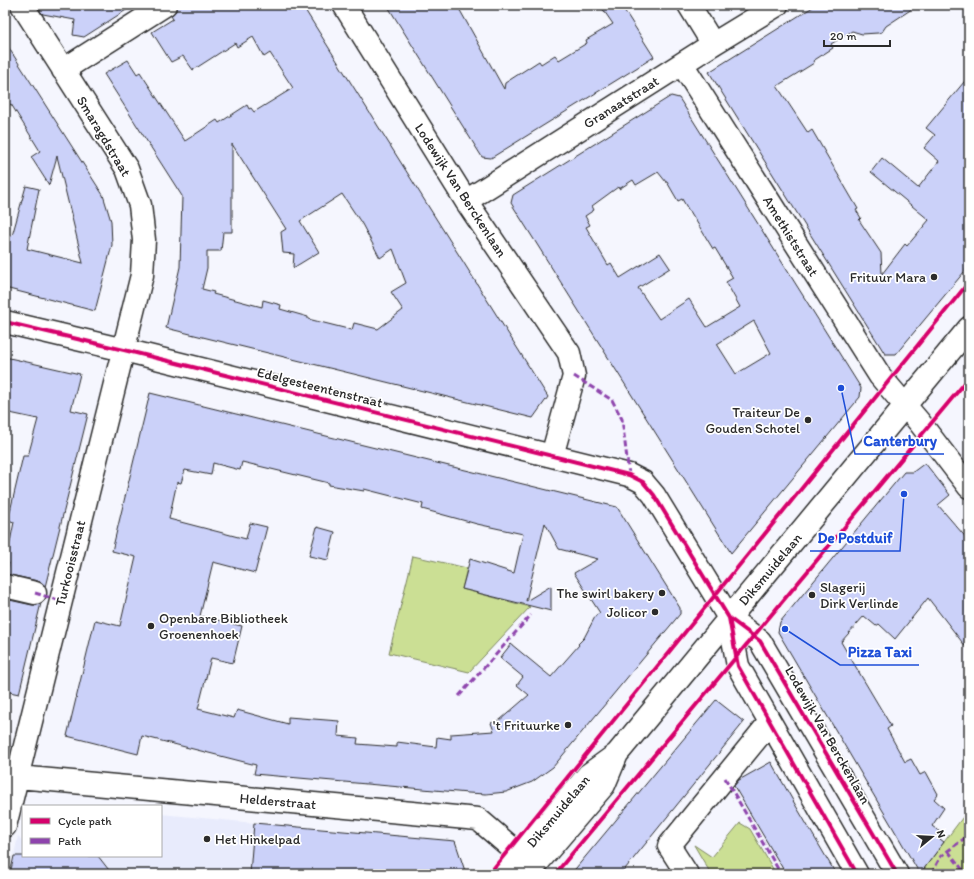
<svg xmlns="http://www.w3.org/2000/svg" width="974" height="879" font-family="Itim,sans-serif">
<rect width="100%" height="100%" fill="#f5f6fe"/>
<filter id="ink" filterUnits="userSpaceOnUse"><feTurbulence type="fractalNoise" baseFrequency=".025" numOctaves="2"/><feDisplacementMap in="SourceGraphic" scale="8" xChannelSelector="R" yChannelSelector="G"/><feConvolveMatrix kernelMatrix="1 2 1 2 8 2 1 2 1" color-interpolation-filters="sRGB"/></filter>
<g filter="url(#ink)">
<path fill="#e8ebfc" d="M 161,814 L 254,823 L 250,874 L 112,874 L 98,856 L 161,856 Z
M 18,836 L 23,841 L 23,856 L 49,874 L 10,874 Z"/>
<path fill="#cbdf94" stroke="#7b8560" d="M 413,556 L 467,568 L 462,589 L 530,607 L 469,672 L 389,653 Z
M 969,809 L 969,874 L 920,874 Z
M 740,823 L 750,829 L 776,874 L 711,874 L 694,845 L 712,857 Z"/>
<path fill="#cbd1f9" stroke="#2b2b2b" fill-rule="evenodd" d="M 41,5 L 134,5 L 84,37 L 73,35 L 75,20 L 43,14 L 40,11 Z
M 177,5 L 302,5 L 548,397 L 533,418 L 166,328 L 180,267 L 182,196 L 104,74 L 128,60 L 137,74 L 140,72 L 185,141 L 217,120 L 219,123 L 247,105 L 249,109 L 251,108 L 254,112 L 293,88 L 270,53 L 264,57 L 253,37 L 237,47 L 235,43 L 193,70 L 183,56 L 171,62 L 152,32 L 173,19 L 171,16 L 176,11 ZM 232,144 L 286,229 L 281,232 L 283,253 L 294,254 L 293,268 L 319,252 L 300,221 L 342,194 L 362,224 L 380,258 L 393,249 L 406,283 L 391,292 L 403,310 L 378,329 L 354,323 L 352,330 L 308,319 L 308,317 L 280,309 L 281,305 L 263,300 L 262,307 L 213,294 L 214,292 L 202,289 L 207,268 L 207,251 L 221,251 L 223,232 L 232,232 Z
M 387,5 L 457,5 L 504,89 L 505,83 L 539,61 L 541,64 L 555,55 L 559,60 L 587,43 L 586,40 L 613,24 L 600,5 L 621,5 L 654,57 L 491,158 L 482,157 Z
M 816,5 L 918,5 L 886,26 L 882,32 L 878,33 L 862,34 L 852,31 L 831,44 L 833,48 L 813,61 L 814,63 L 777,86 L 808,133 L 812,130 L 858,209 L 856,210 L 861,218 L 859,220 L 881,253 L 882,274 L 905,244 L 907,246 L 929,220 L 871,172 L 882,158 L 918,188 L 939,161 L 924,148 L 935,135 L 926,128 L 969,76 L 969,266 L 896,354 L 885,354 L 709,72 Z
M 5,42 L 103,195 L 111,221 L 112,245 L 95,311 L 5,288 L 5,234 L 12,236 L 26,186 L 39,189 L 27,249 L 83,263 L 57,156 L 49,185 L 31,157 L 40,151 L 11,104 L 5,108 Z
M 671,96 L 679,98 L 861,388 L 860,397 L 731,553 L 511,203 L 513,195 ZM 658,172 L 666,182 L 667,182 L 678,201 L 682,199 L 689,211 L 690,211 L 713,249 L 715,248 L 733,278 L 726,282 L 740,307 L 707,327 L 689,299 L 659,319 L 638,288 L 670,268 L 660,253 L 620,278 L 611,263 L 608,265 L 586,227 L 590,225 L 585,216 L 594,210 L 592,206 L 618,187 L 619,189 L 633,180 L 636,185 ZM 754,321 L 771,353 L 736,374 L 717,344 Z
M 5,357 L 80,374 L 71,410 L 88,414 L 45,587 L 43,584 L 38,581 L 6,574 L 9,563 L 6,562 L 14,522 L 8,520 L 23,456 L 28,456 L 38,419 L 5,412 Z
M 150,393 L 617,507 L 680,608 L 680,614 L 553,767 L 532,782 L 506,792 L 486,794 L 468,793 L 254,774 L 256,765 L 142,736 L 138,754 L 67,736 L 95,620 L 120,626 L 136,557 L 112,551 ZM 242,462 L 329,483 L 329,485 L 364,491 L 364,489 L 423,504 L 422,509 L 477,524 L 523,534 L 514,573 L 470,559 L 462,589 L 551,611 L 551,586 L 526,601 L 545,523 L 559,549 L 598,559 L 574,573 L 600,613 L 596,615 L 584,638 L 578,644 L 579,645 L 551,677 L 511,644 L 500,658 L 523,677 L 517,685 L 529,695 L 500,720 L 491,723 L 494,731 L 451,734 L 451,739 L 437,737 L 436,747 L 397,742 L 397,747 L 357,744 L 358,738 L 338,736 L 339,721 L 288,717 L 288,724 L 237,710 L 234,718 L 198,709 L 211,658 L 233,663 L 242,626 L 200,616 L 213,562 L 255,573 L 267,527 L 250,523 L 246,539 L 169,519 L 177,482 L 181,483 L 185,470 L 211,475 L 213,463 L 240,470 Z
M 925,463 L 950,495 L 938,505 L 969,541 L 969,651 L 928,598 L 895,639 L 879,624 L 876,626 L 864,616 L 841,642 L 891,726 L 887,729 L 905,762 L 911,759 L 920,775 L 926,772 L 938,794 L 934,799 L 944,808 L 932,826 L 940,832 L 936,836 L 944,842 L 920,874 L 778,632 L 780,622 L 904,472 L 913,472 Z
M 317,527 L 335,532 L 328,560 L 309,556 Z
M 5,599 L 32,605 L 38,605 L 41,603 L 19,694 L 5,691 Z
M 716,700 L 744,722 L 621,874 L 571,874 Z
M 771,762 L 796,806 L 836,874 L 786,874 L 734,786 L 739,780 Z
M 254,823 L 455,841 L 466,874 L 250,874 Z
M 14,856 L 98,856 L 112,874 L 10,874 Z"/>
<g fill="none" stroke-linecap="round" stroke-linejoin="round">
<g stroke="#2b2b2b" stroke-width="25">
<path id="minor" d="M 344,5 L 466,201 L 569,353 L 574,376 L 552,456
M 689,5 L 713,44
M 682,64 L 880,376 L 920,423 L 969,487
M 63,70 L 165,5
M 466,201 L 713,44 L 777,5
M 5,322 L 124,350 L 629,475 L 643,482 L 654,495 L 729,618 L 738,666 L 857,874
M 5,586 L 35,593
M 729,618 L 760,641 L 897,874
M 5,777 L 18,777 L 478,819 L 534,867
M 5,826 L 142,275 L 144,240 L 140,205 L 127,169 L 22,5
M 505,874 L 588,775 L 617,754 L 969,328
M 528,874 L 604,785 L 617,754
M 687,874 L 669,846 L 770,722"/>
</g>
<use href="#minor" stroke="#fff" stroke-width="22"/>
<path stroke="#8e44ad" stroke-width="3" stroke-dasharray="6 3" stroke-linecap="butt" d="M 574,376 L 612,400 L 622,419 L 629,475
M 35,593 L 61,601
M 459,696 L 531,615
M 725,778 L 781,874
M 948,851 L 966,874
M 933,874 L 933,871 L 941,856 L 969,835"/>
<g stroke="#fff" stroke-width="6">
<path id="cycleway" d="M 5,322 L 124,350 L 629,475 L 643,482 L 654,495 L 729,618 L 738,666 L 857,874
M 729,618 L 760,641 L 897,874
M 489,874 L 969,282
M 555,874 L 969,378"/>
</g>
<use href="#cycleway" stroke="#d6006c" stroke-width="4"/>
</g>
</g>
<g fill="#2b2b2b" stroke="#fff" stroke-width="1.5">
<circle cx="934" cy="277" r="4"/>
<circle cx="808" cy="420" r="4"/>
<circle cx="662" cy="593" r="4"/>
<circle cx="812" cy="595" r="4"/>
<circle cx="655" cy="612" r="4"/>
<circle cx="151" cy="626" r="4"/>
<circle cx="568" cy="725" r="4"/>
<circle cx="207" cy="839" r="4"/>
</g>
<g text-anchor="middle" stroke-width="3.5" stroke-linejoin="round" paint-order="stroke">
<g font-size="14" fill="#2b2b2b" stroke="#fff">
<text transform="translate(621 102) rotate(-32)" y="5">Granaatstraat</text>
<text transform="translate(104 136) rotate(59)" y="5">Smaragdstraat</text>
<text transform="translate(461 190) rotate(57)" y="5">Lodewijk Van Berckenlaan</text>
<text transform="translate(791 236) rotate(58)" y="5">Amethiststraat</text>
<text transform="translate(320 387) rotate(14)" y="5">Edelgesteentenstraat</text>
<text transform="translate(70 563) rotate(-76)" y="5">Turkooisstraat</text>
<text transform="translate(770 569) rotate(-50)" y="5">Diksmuidelaan</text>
<text transform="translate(828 735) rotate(60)" y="5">Lodewijk Van Berckenlaan</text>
<text transform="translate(278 801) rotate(5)" y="5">Helderstraat</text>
<text transform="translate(558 811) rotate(-50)" y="5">Diksmuidelaan</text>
</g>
<g font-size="14" fill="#2b2b2b" stroke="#fff" text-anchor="end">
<text x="926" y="282">Frituur Mara</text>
<text x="800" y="417">Traiteur De<tspan x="800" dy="16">Gouden Schotel</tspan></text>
<text x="820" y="592" text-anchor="start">Slagerij<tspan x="820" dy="16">Dirk Verlinde</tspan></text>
<text x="654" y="598">The swirl bakery</text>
<text x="647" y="617">Jolicor</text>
<text x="159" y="623" text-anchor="start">Openbare Bibliotheek<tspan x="159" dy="16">Groenenhoek</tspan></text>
<text x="560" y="730">'t Frituurke</text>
<text x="215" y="844" text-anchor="start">Het Hinkelpad</text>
</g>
</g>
<path fill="none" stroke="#1d4ed8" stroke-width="1.5" d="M841 388L855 454H944M904 494L900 551H810M785 629L840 665H919"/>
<g fill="#1d4ed8" stroke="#fff" stroke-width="1.5">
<circle cx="841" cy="388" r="4"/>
<circle cx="904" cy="494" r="4"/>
<circle cx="785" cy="629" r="4"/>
</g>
<g font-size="15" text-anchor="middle" font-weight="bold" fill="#1d4ed8" stroke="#fff" stroke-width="3.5" stroke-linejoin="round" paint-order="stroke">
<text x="900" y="446">Canterbury</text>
<text x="855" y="543">De Postduif</text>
<text x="880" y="657">Pizza Taxi</text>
</g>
<rect width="974" height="879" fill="none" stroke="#fff" stroke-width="20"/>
<rect x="10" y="10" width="954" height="859" fill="none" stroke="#2b2b2b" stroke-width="1.5" filter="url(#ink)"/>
<rect x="22" y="805" width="140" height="52" fill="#ffffff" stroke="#aaaaaa"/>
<rect x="30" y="818" width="20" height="6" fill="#d6006c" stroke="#aaaaaa"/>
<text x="58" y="825" font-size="12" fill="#2b2b2b">Cycle path</text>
<rect x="30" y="838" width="20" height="6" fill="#8e44ad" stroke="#aaaaaa"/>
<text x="58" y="845" font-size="12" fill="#2b2b2b">Path</text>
<g transform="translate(932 837) rotate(72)" stroke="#ffffff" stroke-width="3" paint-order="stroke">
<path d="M0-3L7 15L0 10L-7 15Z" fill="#2b2b2b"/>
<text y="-6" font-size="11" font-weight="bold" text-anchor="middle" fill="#2b2b2b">N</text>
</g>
<path d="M824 40v6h66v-6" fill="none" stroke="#2b2b2b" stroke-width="2"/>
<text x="830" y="40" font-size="12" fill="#2b2b2b" stroke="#ffffff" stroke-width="3" paint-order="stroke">20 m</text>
</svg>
